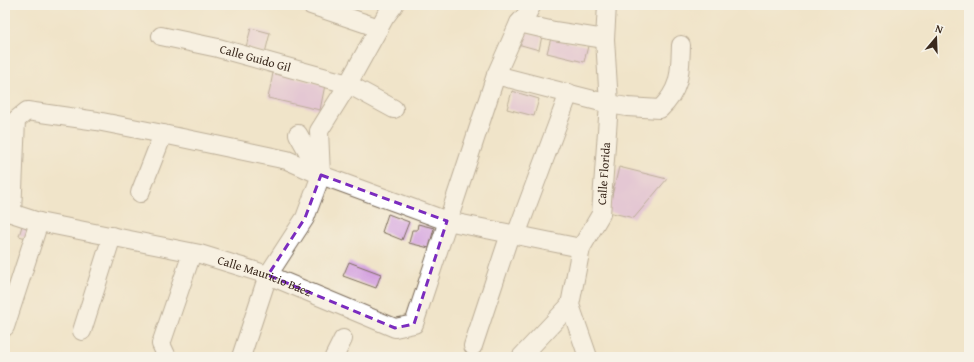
<svg xmlns="http://www.w3.org/2000/svg" width="974" height="362" font-family="'Gentium Book Plus',serif">
<rect width="100%" height="100%" fill="#f7f3e8"/>
<filter id="ink" filterUnits="userSpaceOnUse"><feTurbulence type="fractalNoise" baseFrequency=".025" numOctaves="2"/><feDisplacementMap in="SourceGraphic" scale="8" xChannelSelector="R" yChannelSelector="G"/><feConvolveMatrix kernelMatrix="1 2 1 2 8 2 1 2 1" color-interpolation-filters="sRGB"/></filter>
<filter id="wash" filterUnits="userSpaceOnUse"><feTurbulence type="fractalNoise" baseFrequency=".012" numOctaves="4" result="noise"/><feDisplacementMap in="SourceGraphic" scale="16" xChannelSelector="R" yChannelSelector="G"/><feGaussianBlur stdDeviation="0.9" result="paint"/><feColorMatrix in="noise" values="0 0 0 0 0 0 0 0 0 0 0 0 0 0 0 0 0 1.4 0 .05"/><feComposite in="paint" operator="in"/></filter>
<g filter="url(#wash)">
<rect width="100%" height="100%" fill="#f0e4c9"/>
<g id="blocks">
<path fill="#d5a4e0" d="M 251,28 L 270,33 L 265,53 L 246,47 Z
M 518,30 L 542,36 L 539,50 L 514,43 Z
M 551,38 L 588,46 L 584,62 L 547,53 Z
M 273,73 L 325,85 L 320,110 L 268,98 Z
M 512,91 L 539,99 L 534,116 L 507,109 Z
M 619,167 L 667,179 L 634,218 L 608,212 Z
M 388,214 L 409,222 L 402,240 L 382,232 Z
M 418,224 L 434,228 L 429,248 L 409,243 L 412,230 L 417,230 Z
M 22,226 L 29,228 L 26,238 L 19,236 Z
M 349,262 L 381,274 L 376,288 L 343,276 Z"/>
</g>
</g>
<g filter="url(#ink)">
<use href="#blocks" fill-opacity="0" stroke="#7a6b5a" stroke-width="1"/>
<g fill="none" stroke-linecap="round" stroke-linejoin="round">
<g stroke="#7a6b5a" stroke-width="20">
<g id="street">
<path d="M 311,5 L 379,28"/>
<path d="M 519,23 L 554,31 L 605,39"/>
<path id="s1" d="M 161,36 L 218,48 L 348,84 L 394,109"/>
<path d="M 496,75 L 609,104 L 627,107 L 660,109 C 681,89 680,72 681,45"/>
<path d="M 298,134 L 321,175 L 447,221 L 581,248"/>
<path d="M 140,193 L 163,134"/>
<path id="s2" d="M 5,211 L 39,222 L 200,254 L 268,275 L 395,328 L 414,324 L 496,75 L 519,23 L 527,14 L 532,5"/>
<path d="M 12,213 L 16,120 L 27,111 L 97,121 L 163,134 L 287,160 L 321,175"/>
<path d="M 516,235 L 569,93"/>
<path d="M 5,327 L 39,222"/>
<path d="M 82,331 L 112,236"/>
<path d="M 473,346 L 510,234"/>
<path d="M 167,357 L 161,344 L 192,253"/>
<path d="M 241,357 L 268,275 L 305,218 L 321,175 L 319,131 L 344,91 L 385,17 L 394,5"/>
<path d="M 334,357 L 343,339"/>
<path d="M 521,357 L 570,305"/>
<path id="s3" d="M 588,357 L 570,305 L 581,248 L 601,214 L 609,104 L 605,39 L 607,5"/>
</g>
</g>
<use href="#street" stroke="#fff" stroke-width="18"/>
</g>
</g>
<path d="M0 0H974V362H0ZM 321,175 L 447,221 L 414,324 L 395,328 L 268,275 L 305,218 Z" fill="#f0e4c9" fill-opacity=".55" fill-rule="evenodd"/>
<path fill="none" stroke="#7b2cbf" stroke-width="3" stroke-dasharray="8 5" stroke-linejoin="round" d="M 321,175 L 447,221 L 414,324 L 395,328 L 268,275 L 305,218 Z"/>
<g text-anchor="middle" stroke-width="3" stroke-linejoin="round" paint-order="stroke">
<g font-size="12" fill="#3b2a1e" stroke="#f7f3e8">
<text dy="4" stroke="none"><textPath href="#s1" startOffset="97">Calle Guido Gil</textPath></text>
<text dy="4" stroke="none"><textPath href="#s3" startOffset="193">Calle Florida</textPath></text>
<text dy="4" stroke="none"><textPath href="#s2" startOffset="268">Calle Mauricio Báez</textPath></text>
</g>
</g>
<rect width="974" height="362" fill="none" stroke="#f7f3e8" stroke-width="20"/>
<g transform="translate(936 38) rotate(19)" stroke="#f7f3e8" stroke-width="3" paint-order="stroke">
<path d="M0-3L7 15L0 10L-7 15Z" fill="#3b2a1e"/>
<text y="-6" font-size="11" font-weight="bold" text-anchor="middle" fill="#3b2a1e">N</text>
</g>
</svg>
